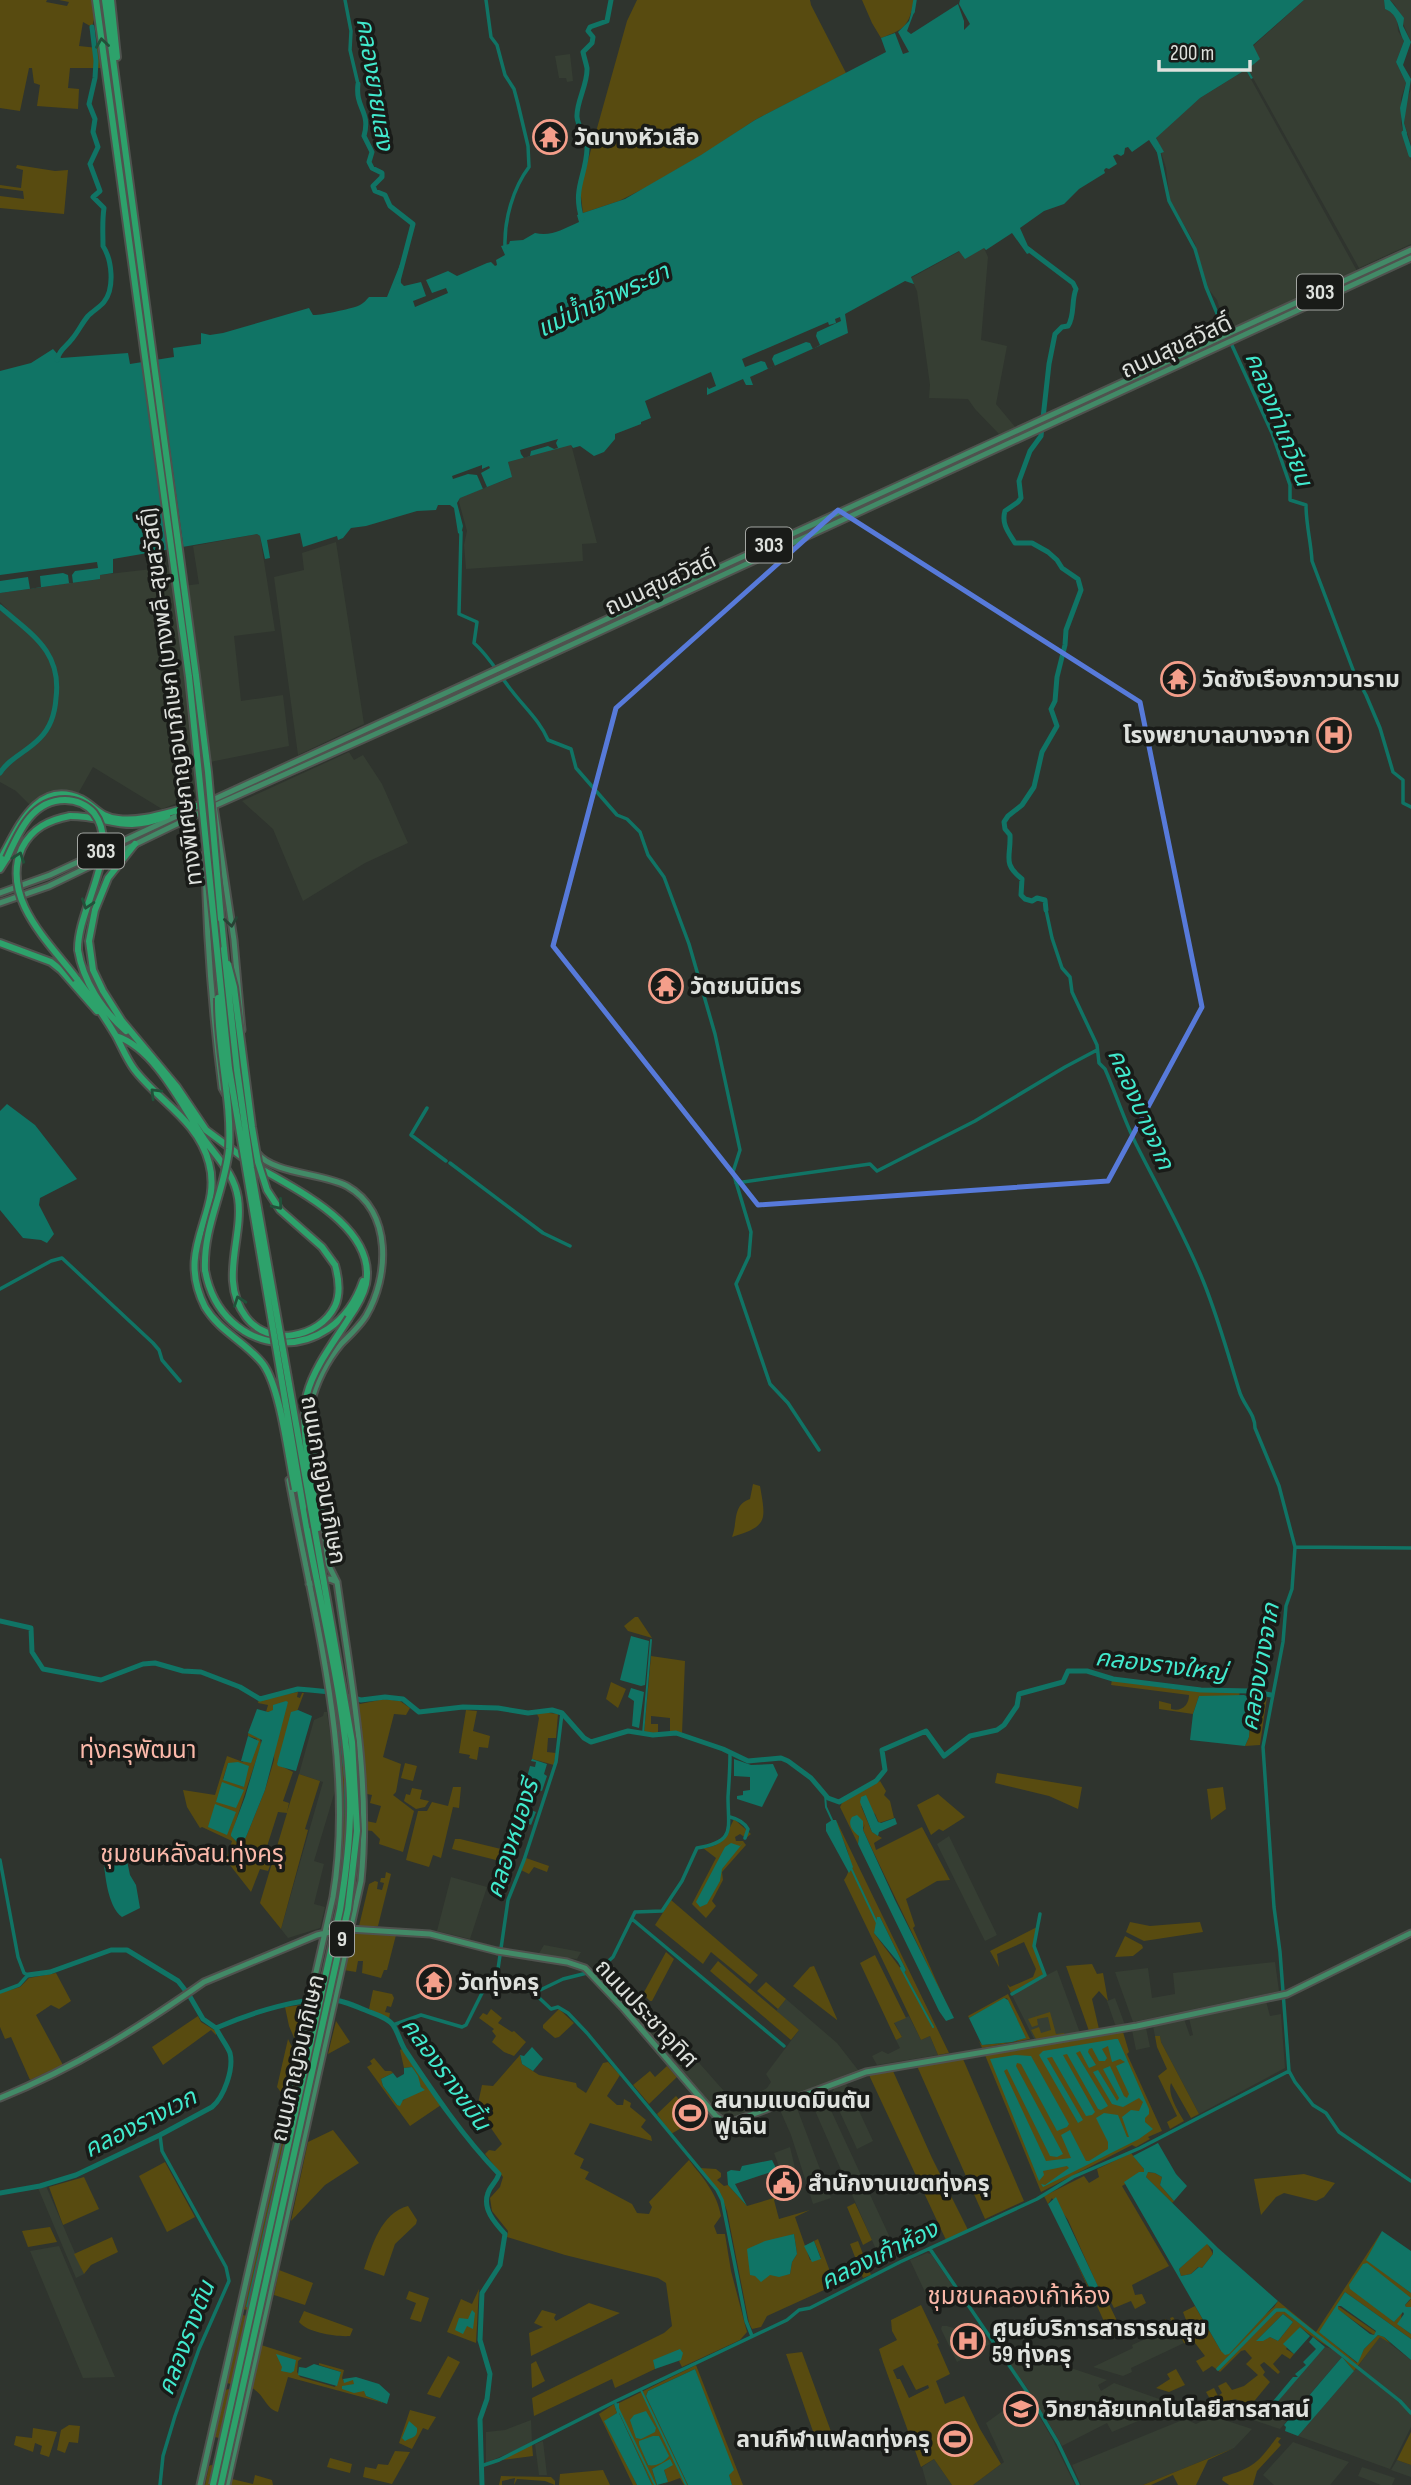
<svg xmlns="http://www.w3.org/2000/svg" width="1411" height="2485" font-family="'Sofia Sans Condensed','Noto Sans Thai',sans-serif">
<rect width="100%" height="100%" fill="#2f342e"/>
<path fill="#363e33" d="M 1304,0 L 1384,0 L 1385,9 L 1392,12 L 1397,18 L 1398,31 L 1404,41 L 1396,62 L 1406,83 L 1401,98 L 1401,123 L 1411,161 L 1411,244 L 1359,268 L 1248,69 L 1254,64 L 1253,46 Z
M 1390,0 L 1411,0 L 1411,42 L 1395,5 Z
M 570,54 L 573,81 L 567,82 L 566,78 L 559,78 L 555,56 Z
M 1242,72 L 1247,72 L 1357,271 L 1227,330 L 1217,300 L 1207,287 L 1195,244 L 1170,201 L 1166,168 L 1156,136 L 1200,98 Z
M 1411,89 L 1411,144 L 1404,123 L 1406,102 Z
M 984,248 L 988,257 L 981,340 L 1007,346 L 996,404 L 1016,428 L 999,434 L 975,409 L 968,399 L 929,398 L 930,385 L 917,291 L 911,278 L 960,251 Z
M 571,444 L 597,543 L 582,544 L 583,561 L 466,569 L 464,545 L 467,531 L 459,502 L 460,497 L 511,478 L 508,462 Z
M 257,534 L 260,536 L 275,631 L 234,636 L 241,701 L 283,695 L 289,746 L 210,762 L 197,795 L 162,809 L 93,767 L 79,792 L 85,798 L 56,792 L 45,796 L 31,806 L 16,791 L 0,782 L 0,610 L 6,615 L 7,609 L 0,602 L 0,593 L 100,579 L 100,575 L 178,566 L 182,586 L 199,584 L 193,546 Z
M 336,542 L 364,724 L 298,755 L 274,577 L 304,570 L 302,553 Z
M 349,752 L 354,760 L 363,755 L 382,784 L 408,843 L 365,863 L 303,901 L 273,829 L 242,801 Z
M 324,1712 L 327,1712 L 332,1746 L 335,1791 L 314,1861 L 324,1864 L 314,1904 L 325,1907 L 320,1928 L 288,1938 L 281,1929 L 323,1782 L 299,1774 L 314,1720 L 323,1716 Z
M 949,1836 L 997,1935 L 985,1941 L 937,1844 Z
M 451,1877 L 487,1887 L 470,1939 L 437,1931 Z
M 544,1945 L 581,1952 L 577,1959 L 538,1955 Z
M 610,1962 L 731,2099 L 719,2111 L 735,2105 L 767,2088 L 771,2082 L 766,2074 L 799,2030 L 776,2011 L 786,1999 L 837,2043 L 858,2070 L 774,2103 L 729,2119 L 725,2118 L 714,2110 L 595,1973 Z
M 1275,1962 L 1279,1991 L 1133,2022 L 1115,1972 L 1148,1968 L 1152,1998 L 1175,1994 L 1173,1973 Z
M 1057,1970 L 1080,2033 L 1034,2039 L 1011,1993 Z
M 1115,1998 L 1125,2025 L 1119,2027 L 1116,2027 L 1107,2001 Z
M 1266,2001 L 1270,2016 L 1281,2014 L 1285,2068 L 1199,2114 L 1161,2042 L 1160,2036 L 1155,2036 L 1153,2026 L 1184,2019 L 1190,2036 L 1193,2035 L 1189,2018 Z
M 909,2016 L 921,2040 L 930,2036 L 938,2055 L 877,2065 L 872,2056 L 882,2051 L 888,2054 L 900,2048 L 896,2040 L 902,2037 L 894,2022 Z
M 1146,2028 L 1150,2047 L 1136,2050 L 1132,2030 Z
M 846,2083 L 873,2141 L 857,2149 L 832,2095 L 834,2088 Z
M 819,2093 L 823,2093 L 828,2104 L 898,2255 L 882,2263 L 809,2097 Z
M 795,2103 L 831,2198 L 813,2204 L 791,2135 L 780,2110 Z
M 790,2147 L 795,2168 L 781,2172 L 774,2153 Z
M 46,2186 L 84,2274 L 76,2278 L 38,2188 Z
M 59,2246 L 70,2272 L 115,2377 L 83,2378 L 30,2251 Z
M 927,2253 L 931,2254 L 959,2295 L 933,2309 L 910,2260 Z
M 942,2326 L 947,2326 L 987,2339 L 990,2344 L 957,2362 L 941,2329 Z
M 1174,2326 L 1184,2343 L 1131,2368 L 1132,2372 L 1123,2376 L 1093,2367 L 1133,2348 L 1132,2345 Z
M 1380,2336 L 1411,2360 L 1411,2427 L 1390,2469 L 1298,2436 L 1359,2365 Z
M 1005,2346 L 1107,2380 L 1098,2385 L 1101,2391 L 1114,2383 L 1176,2405 L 1112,2432 L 1107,2423 L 1062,2446 L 1032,2395 L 1002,2353 Z
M 1325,2347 L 1333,2349 L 1342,2357 L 1280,2429 L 1244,2417 L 1250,2410 L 1262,2414 L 1268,2412 Z
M 1026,2394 L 1052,2438 L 1075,2485 L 973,2485 L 1004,2462 L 986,2423 Z
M 1235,2399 L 1251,2405 L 1239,2417 L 1214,2409 Z
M 1212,2416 L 1252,2429 L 1234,2448 L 1143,2485 L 1081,2485 L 1072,2465 L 1185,2419 L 1196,2424 Z
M 531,2420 L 532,2443 L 486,2463 L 486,2432 L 505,2430 Z
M 543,2441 L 547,2475 L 539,2475 L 535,2444 Z
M 1293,2442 L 1349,2462 L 1330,2485 L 1274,2485 L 1263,2475 Z
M 934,2459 L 952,2485 L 927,2485 L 922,2467 Z
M 1397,2460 L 1411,2465 L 1411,2477 L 1391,2470 Z
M 1362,2467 L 1395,2478 L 1392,2485 L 1381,2485 L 1358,2476 Z"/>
<path fill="#584b10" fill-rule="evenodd" d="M 0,0 L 47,0 L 46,2 L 67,6 L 69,2 L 59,0 L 99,0 L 92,27 L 83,22 L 79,46 L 98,48 L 101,68 L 70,68 L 68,88 L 79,89 L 78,109 L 37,106 L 40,85 L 34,83 L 32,68 L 29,68 L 20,111 L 0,108 Z
M 637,0 L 810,0 L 811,5 L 846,73 L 755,120 L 707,152 L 645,188 L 619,201 L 583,213 L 580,189 L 627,21 Z
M 862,0 L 914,0 C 909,26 905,29 881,38 L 872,23 Z
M 17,165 L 55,171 L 68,170 L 64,214 L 0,208 L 0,196 L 24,199 L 23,191 L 0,188 L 0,185 L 21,188 L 23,170 L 16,168 Z
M 753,1484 L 760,1486 C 766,1521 768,1526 732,1537 C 738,1522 732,1505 750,1499 Z
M 635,1617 L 638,1617 L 652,1638 L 628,1631 L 624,1626 Z
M 651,1656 L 685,1661 L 682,1733 L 670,1731 L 670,1718 L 651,1716 L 651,1724 L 658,1724 L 658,1733 L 644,1733 Z
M 1112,1680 L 1182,1690 L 1240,1692 L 1239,1696 L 1235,1697 L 1199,1696 L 1193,1714 L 1159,1709 L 1159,1701 L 1171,1704 L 1171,1709 C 1182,1712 1189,1705 1189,1695 L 1111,1685 Z
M 611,1682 L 626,1689 L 618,1708 L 606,1699 Z
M 298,1692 L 297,1697 L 300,1698 L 302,1693 L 304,1693 L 277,1764 L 293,1772 L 283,1801 L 289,1803 L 287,1812 L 299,1774 L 320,1781 L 305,1829 L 308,1830 L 281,1929 L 260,1903 L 287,1813 L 278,1812 L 263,1859 L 271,1863 L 268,1871 L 260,1869 L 251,1892 L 226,1860 L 232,1841 L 202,1827 L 200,1828 L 187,1807 L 183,1790 L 215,1795 L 227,1756 L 243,1762 L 257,1739 L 248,1736 L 248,1733 L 260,1738 L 261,1745 L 231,1836 L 238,1843 L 246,1837 L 265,1790 L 274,1760 L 275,1707 L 273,1711 L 266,1712 L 268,1705 L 258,1703 L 259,1699 ZM 228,1763 L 245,1766 L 244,1787 L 223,1779 Z
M 1247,1695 L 1267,1697 L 1260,1745 L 1245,1746 L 1249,1737 L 1251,1699 Z
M 332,1696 L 351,1702 L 361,1801 L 361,1837 L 353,1907 L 334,1905 L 341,1874 L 343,1831 L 339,1745 Z
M 384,1699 L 400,1701 L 410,1708 L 406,1715 L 394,1714 L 383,1757 L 401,1764 L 396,1792 L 393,1795 L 414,1811 L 403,1852 L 379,1844 L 380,1839 L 372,1831 L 365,1830 L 366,1821 L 376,1823 L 381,1806 L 370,1803 L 372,1795 L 367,1794 L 356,1702 L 360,1704 Z
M 466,1710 L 477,1711 L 473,1731 L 490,1736 L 488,1748 L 479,1747 L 477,1760 L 469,1758 L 470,1755 L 459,1753 Z
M 541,1712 L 558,1714 L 556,1738 L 548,1738 L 547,1752 L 556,1753 L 554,1765 L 532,1759 L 539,1718 L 537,1714 Z
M 405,1763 L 417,1766 L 413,1781 L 401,1778 Z
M 997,1773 L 1082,1787 L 1078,1809 L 1049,1796 L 995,1783 Z
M 880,1781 L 886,1791 L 884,1795 L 890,1801 L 894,1818 L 879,1823 L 875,1814 L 861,1806 L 872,1832 L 882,1838 L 874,1843 L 876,1850 L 922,1827 L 950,1880 L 937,1881 L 906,1899 L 915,1926 L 913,1928 L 950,2012 L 870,1845 L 863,1830 L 865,1824 L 859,1836 L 858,1844 L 840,1807 L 843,1801 Z
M 453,1787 L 461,1787 L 459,1808 L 453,1807 L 441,1858 L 433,1855 L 429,1867 L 406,1860 L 418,1811 L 427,1811 L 432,1802 L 448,1806 Z
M 1223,1787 L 1226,1809 L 1211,1820 L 1207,1789 Z
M 412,1788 L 422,1790 L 420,1799 L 429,1801 L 425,1807 L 416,1809 L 404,1801 L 406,1794 L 410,1795 Z
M 938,1794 L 965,1817 L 943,1831 L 939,1829 L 931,1835 L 917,1805 Z
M 734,1819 L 751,1834 L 746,1838 L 740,1834 L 735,1837 L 736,1841 L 743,1841 L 746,1845 L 722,1872 L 723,1880 L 712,1901 L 716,1906 L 706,1918 L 692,1904 L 716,1858 L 703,1848 C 723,1847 726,1835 734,1819 Z
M 836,1820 L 949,2053 L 938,2055 L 930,2036 L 921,2040 L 844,1880 C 859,1859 840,1841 836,1820 ZM 880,1917 L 906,1970 L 904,1973 L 874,1933 Z
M 455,1839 L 460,1839 L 501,1849 L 496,1860 L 452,1849 Z
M 526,1858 L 549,1866 L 547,1872 L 534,1867 L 529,1874 L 521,1870 Z
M 386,1872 L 391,1874 L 378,1926 L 359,1926 L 369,1884 L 375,1881 L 378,1882 L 377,1889 L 382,1890 L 384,1883 L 380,1882 L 381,1878 L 385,1878 Z
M 671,1900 L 758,1975 L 750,1984 L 711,1952 L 703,1964 L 655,1925 Z
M 1130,1922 L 1150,1926 L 1200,1922 L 1203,1932 L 1144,1941 L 1126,1932 Z
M 1037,1927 L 1033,1945 L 1044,1974 L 1011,1993 L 1007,1984 L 1010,1987 L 1033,1977 L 1036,1969 L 1024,1942 L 997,1954 L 999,1967 L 990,1951 Z
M 354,1930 L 396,1935 L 387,1970 L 384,1970 L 381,1978 L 362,1973 L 363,1961 L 358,1961 L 356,1972 L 344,1970 Z
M 1125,1936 L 1142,1945 L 1143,1948 L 1133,1956 L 1115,1957 Z
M 666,1952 L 674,1959 L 652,2001 L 650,2001 L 643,1994 Z
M 875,1955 L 906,2018 L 894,2023 L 902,2037 L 896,2040 L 860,1963 Z
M 718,1961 L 799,2030 L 791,2040 L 710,1971 Z
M 1092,1964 L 1097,1974 L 1103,1973 L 1108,2001 L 1099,1991 L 1092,1999 L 1099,2029 L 1089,2031 L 1066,1966 Z
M 814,1966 L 837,2019 L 837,2020 L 793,1986 L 810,1967 Z
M 56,1973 L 71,2001 L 59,2009 L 51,2005 L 36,2015 L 63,2065 L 30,2080 L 11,2037 L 5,2039 L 0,2027 L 0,1993 L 20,1987 L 29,1978 Z
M 766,1982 L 786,1999 L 778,2009 L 757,1991 Z
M 373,1990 L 392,1994 L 394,1998 L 391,2007 L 387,2006 L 385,2012 L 390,2013 L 389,2019 L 369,2009 Z
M 1008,1994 L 1030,2039 L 982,2048 L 979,2041 L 982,2045 L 1012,2042 L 1025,2038 L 1007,1998 L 969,2018 L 968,2016 Z
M 302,2005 L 295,2040 L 289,2026 L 285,2007 Z
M 491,2009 L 502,2018 L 498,2023 L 512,2032 L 514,2031 L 526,2042 L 514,2056 L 504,2052 L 492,2042 L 496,2036 L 492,2031 L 494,2029 L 479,2018 L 483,2013 L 487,2015 Z
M 559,2009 L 574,2023 L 559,2037 L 555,2038 L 543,2028 L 543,2025 Z
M 1050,2012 L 1056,2034 L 1064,2033 L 1065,2035 L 1036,2039 L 1031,2030 L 1039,2027 L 1041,2033 L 1051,2030 L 1048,2017 L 1037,2019 L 1038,2025 L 1032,2027 L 1028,2019 Z
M 198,2016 L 201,2022 L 216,2031 L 216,2035 L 211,2030 L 163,2065 L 152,2047 Z
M 336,2021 L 350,2042 L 328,2054 Z
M 1123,2032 L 1129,2052 L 1127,2054 L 1162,2131 L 1148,2137 L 1150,2139 L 1136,2147 L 1132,2145 L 1041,2192 L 985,2055 Z
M 1155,2036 L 1160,2036 L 1161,2042 L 1199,2114 L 1191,2118 L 1171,2083 C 1167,2094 1178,2111 1184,2121 L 1170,2129 L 1167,2122 L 1177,2116 L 1158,2076 L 1167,2069 L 1157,2047 Z
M 288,2039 L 293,2049 L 283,2095 L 277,2087 Z
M 402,2049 L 441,2105 L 410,2126 L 367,2067 L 372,2064 L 370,2061 L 374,2058 L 385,2071 L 391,2071 L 393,2073 L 381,2079 L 383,2086 L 397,2105 L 421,2087 L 412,2067 L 404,2068 L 400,2050 Z
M 520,2055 L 522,2064 L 539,2075 L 576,2083 L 577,2087 L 586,2093 L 603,2063 L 608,2062 L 620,2075 L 607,2096 L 617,2105 L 623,2105 L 624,2099 L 631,2103 L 630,2107 L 646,2120 L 641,2127 L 651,2136 L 652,2141 L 590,2123 L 574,2154 L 584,2159 L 580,2168 L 589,2172 L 585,2179 L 632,2204 L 637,2213 L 649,2214 L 652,2207 L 649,2202 L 689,2160 C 703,2178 717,2193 721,2216 L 714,2226 L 717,2234 L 725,2234 L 731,2271 L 747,2332 L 740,2340 L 682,2367 L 679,2361 L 681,2359 L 654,2360 L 655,2369 L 615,2388 L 612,2379 L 534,2416 L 532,2398 L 664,2333 L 672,2326 L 666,2283 L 658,2278 L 565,2255 L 507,2237 L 508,2231 L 492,2211 L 490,2198 L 500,2187 L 503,2177 L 485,2154 L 489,2150 L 495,2151 L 502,2144 L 477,2108 L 482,2085 L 493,2086 Z
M 963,2059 L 1024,2201 L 985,2219 L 917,2066 Z
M 299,2064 L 313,2084 L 264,2314 L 243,2309 Z
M 667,2066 L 677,2077 L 649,2104 L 633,2085 L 650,2071 L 655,2077 Z
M 890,2069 L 893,2071 L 932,2158 L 968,2230 L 946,2240 L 869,2075 Z
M 676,2096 L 686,2107 L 696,2098 L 706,2110 L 682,2123 L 683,2127 L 671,2134 L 657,2114 Z
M 333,2130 L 359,2163 L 325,2185 L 291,2221 L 308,2142 Z
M 1131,2153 L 1144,2169 L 1144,2173 L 1122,2186 L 1169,2266 L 1132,2285 L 1135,2295 L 1142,2294 L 1146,2303 L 1135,2309 L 1131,2301 L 1114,2308 L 1108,2296 L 1096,2304 L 1073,2256 L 1094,2297 L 1102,2296 L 1068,2220 L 1052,2198 L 1048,2204 L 1044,2196 L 1084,2176 L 1089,2183 L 1099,2177 L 1097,2169 Z
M 165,2162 L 195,2217 L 167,2232 L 139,2176 Z
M 700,2168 L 716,2169 L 721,2173 L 721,2177 L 717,2180 L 724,2186 L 728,2185 L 747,2206 L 777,2197 L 774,2200 L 779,2219 L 810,2210 L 795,2217 L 810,2260 L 821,2258 L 814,2241 L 818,2239 L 835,2285 L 767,2316 L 761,2327 L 752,2329 L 749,2323 L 727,2211 L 721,2195 ZM 794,2234 L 797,2254 L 792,2262 L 790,2274 L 770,2275 L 753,2248 Z
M 1147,2172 L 1155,2173 L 1162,2177 L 1160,2185 L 1174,2201 L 1172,2203 L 1146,2177 Z
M 1304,2174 L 1335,2183 L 1324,2197 L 1316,2201 L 1284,2193 L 1276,2197 L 1261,2215 L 1254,2179 Z
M 84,2177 L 99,2209 L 63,2225 L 49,2187 Z
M 855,2203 L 872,2240 L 863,2245 L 847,2207 Z
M 408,2206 L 417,2220 L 416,2224 L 395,2244 L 384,2276 L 364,2269 C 372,2246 381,2213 408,2206 Z
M 50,2227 L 57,2242 L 28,2247 L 22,2231 Z
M 1382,2231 L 1367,2260 L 1411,2293 L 1411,2307 L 1406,2307 L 1405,2305 L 1411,2299 L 1382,2312 L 1394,2322 L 1402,2311 L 1400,2326 L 1411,2334 L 1411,2339 L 1345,2292 L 1320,2332 L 1357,2363 L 1364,2349 L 1378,2335 L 1384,2337 L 1391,2344 L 1380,2337 L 1354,2371 C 1347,2364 1342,2354 1334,2350 C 1322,2343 1311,2336 1300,2327 L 1286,2349 L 1294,2354 L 1290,2359 L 1282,2354 L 1273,2364 L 1280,2372 L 1278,2374 L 1264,2362 L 1260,2365 L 1265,2372 L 1263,2375 L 1270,2382 L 1251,2405 L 1235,2399 L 1213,2407 L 1216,2400 L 1210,2399 L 1206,2392 L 1214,2388 L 1218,2396 L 1222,2393 L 1218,2386 L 1226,2382 L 1232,2390 L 1244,2386 L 1258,2375 L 1246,2364 L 1252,2358 L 1245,2350 L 1241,2351 L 1220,2372 L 1212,2366 L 1203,2372 L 1196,2361 L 1205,2356 L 1195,2343 L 1189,2345 L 1184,2343 L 1170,2318 L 1173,2317 L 1177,2323 L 1186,2320 L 1183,2312 L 1195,2306 L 1221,2351 L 1274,2307 L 1278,2301 L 1316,2332 ZM 1283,2314 L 1293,2322 L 1278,2341 L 1270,2337 L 1257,2340 Z
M 112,2237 L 118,2252 L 91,2265 L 84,2274 L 74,2254 Z
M 858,2241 L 871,2275 L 863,2278 L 850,2244 Z
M 1207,2243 L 1213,2254 L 1202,2268 L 1198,2267 L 1191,2274 L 1181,2276 L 1179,2269 Z
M 279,2270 L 313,2283 L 305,2305 L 274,2295 Z
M 479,2289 L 476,2343 L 447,2332 L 461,2299 L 472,2304 Z
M 409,2291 L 429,2298 L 421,2322 L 410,2319 L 416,2303 L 406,2299 Z
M 1107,2300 L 1121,2329 L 1112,2339 L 1097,2306 Z
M 589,2303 L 620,2313 L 531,2356 L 529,2333 L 543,2327 L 534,2323 L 542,2310 L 556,2314 L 554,2318 L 556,2321 Z
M 921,2305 L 939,2343 L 937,2344 L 950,2374 L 936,2381 L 945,2404 L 964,2396 L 980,2429 L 1001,2464 L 973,2485 L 952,2485 L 934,2459 L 921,2467 L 883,2362 L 879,2349 L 897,2340 L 892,2331 L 891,2320 ZM 903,2365 L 916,2390 L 928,2385 L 929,2388 L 909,2398 L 900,2379 L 897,2379 L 893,2370 Z
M 1338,2306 L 1376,2332 L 1374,2335 L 1337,2309 Z
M 304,2311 L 351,2328 L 353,2329 L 350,2336 C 337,2337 308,2333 299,2322 Z
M 243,2315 L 262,2321 L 246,2388 L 227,2383 Z
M 1166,2319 L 1169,2328 L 1149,2338 L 1145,2329 Z
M 261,2345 L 302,2358 L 298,2361 L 297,2372 L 300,2377 L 335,2387 L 341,2372 L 319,2365 L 319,2363 L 344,2370 L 342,2378 L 344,2382 L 352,2379 L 355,2381 L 354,2384 L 347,2387 L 365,2391 L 366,2396 L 384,2403 L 288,2377 L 278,2412 C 265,2408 265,2395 252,2388 Z
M 802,2352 L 833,2437 L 817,2443 L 786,2354 Z
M 448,2356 L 460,2362 L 440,2398 L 427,2394 Z
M 536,2361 L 545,2381 L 532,2388 L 531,2364 Z
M 696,2365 L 743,2485 L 732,2485 L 695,2369 L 648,2391 L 646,2396 L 688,2485 L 684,2485 L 680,2478 L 661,2485 L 668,2482 L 664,2470 L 667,2462 L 652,2469 L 657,2485 L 652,2485 L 619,2413 L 619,2403 ZM 659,2436 L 668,2456 L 648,2465 L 639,2442 Z
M 1176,2369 L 1185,2385 L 1169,2392 L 1156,2388 L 1170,2379 L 1167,2374 Z
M 229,2389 L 246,2393 L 234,2442 L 215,2437 L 225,2390 Z
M 614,2404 L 617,2413 L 605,2421 L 637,2485 L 633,2485 L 599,2414 Z
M 410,2410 L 436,2417 L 428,2430 L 423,2428 L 412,2449 L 399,2443 Z
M 69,2425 L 80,2426 L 78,2443 L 69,2442 L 65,2453 L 57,2450 L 61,2430 Z
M 33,2428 L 57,2432 L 49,2457 L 40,2454 L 42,2446 L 35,2443 L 33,2452 L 14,2445 L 16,2436 L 32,2438 Z
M 1411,2432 L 1411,2465 L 1397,2460 Z
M 1277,2437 L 1281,2438 L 1278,2442 L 1281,2445 L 1257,2471 L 1253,2485 L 1229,2485 L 1222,2480 L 1223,2477 C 1254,2467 1257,2464 1277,2437 Z
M 532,2444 L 533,2456 L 502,2460 L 503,2459 Z
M 1234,2448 L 1208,2460 L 1196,2485 L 1178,2485 L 1173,2475 L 1151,2485 L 1143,2485 Z
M 395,2451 L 410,2452 L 392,2484 L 363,2477 L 365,2467 L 376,2469 L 378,2464 L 388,2465 Z
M 330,2458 L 352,2464 L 350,2473 L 327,2467 Z
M 211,2465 L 234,2470 L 232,2479 L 253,2484 L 255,2475 L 272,2480 L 273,2485 L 205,2485 L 209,2466 Z
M 603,2470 L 610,2485 L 559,2485 L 560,2474 Z
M 501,2476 L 551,2477 L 555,2481 L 555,2485 L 545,2481 L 517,2479 L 514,2485 L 515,2478 L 502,2481 L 502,2485 L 499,2485 Z"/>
<path fill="#107465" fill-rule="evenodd" d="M 960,0 L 1304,0 L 1253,45 L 1260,59 L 1248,69 L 1253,78 L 1251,79 L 1247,72 L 1242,72 L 1200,98 L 1156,138 L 1164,152 L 1158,154 L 1149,140 L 1132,152 L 1128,147 L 1125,148 L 1124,154 L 1121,156 L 1117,154 L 1113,156 L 1117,164 L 1109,169 L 1106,168 L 1104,170 L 1105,173 L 1079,189 L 1064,204 L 1044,211 L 1020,228 L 1028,246 L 1034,251 L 1027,254 L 1012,233 L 986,250 L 984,248 L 965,259 L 959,251 L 911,277 L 914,284 L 905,281 L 845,314 L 848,333 L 750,377 L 753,385 L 746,385 L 743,379 L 707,395 L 707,387 L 709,389 L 716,386 L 711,372 L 645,401 L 651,418 L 641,422 L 641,424 L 615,434 L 615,439 L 604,452 L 594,456 L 580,446 L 573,448 L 571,445 L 508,462 L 512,477 L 460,498 L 457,503 L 463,526 L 461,535 L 458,533 L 454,508 L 450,505 L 438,505 L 436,510 L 417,511 L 366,526 L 351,528 L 343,538 L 338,540 L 337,536 L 303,547 L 300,533 L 267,540 L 270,558 L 265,559 L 260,536 L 257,534 L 113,559 L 113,573 L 100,575 L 100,579 L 0,593 L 0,371 L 31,363 L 53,349 L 61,358 L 128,353 L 130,364 L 174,357 L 173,348 L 201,344 L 201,333 L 210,335 L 223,333 L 309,308 L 313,315 C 317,316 356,308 360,305 C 364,303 366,300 369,297 L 387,297 L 401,262 L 405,262 L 400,275 L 401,283 L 404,286 L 421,282 L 426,296 L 413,301 L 415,307 L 448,293 L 446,288 L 432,293 L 426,280 L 448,271 L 457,276 L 487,263 L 491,262 L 495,266 L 497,265 L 496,260 L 505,255 L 501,246 L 509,244 L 510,241 L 523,240 L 535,233 C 551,237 563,229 579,222 L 577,215 L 625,199 L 701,155 L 755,120 L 886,52 L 881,38 L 895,33 L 903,54 L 909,52 L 898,32 L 909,21 L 912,10 L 915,10 L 907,31 L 911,34 L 958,4 L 964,21 L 964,30 L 970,24 L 959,4 Z
M 1384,0 L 1390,0 L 1404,18 L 1403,26 L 1411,42 L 1403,65 L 1411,79 L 1404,123 L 1407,133 L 1404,138 L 1400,108 L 1406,83 L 1396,62 L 1404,41 C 1397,29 1400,15 1385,9 Z
M 7,1104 L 35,1125 L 77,1179 L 40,1198 L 39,1205 L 54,1234 L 47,1243 L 41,1240 L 23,1238 L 0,1210 L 0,1111 Z
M 631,1636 L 649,1641 L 645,1685 L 641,1686 L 620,1680 Z
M 631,1688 L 644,1692 L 639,1728 L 632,1726 L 634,1701 L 628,1697 Z
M 1244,1695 L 1251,1698 L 1249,1737 L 1245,1746 L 1190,1740 L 1193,1714 L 1199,1696 Z
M 335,1700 L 348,1702 L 349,1706 L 359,1782 L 358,1850 L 345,1847 L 344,1778 Z
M 286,1701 L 288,1702 L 265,1790 L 246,1837 L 242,1843 L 238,1843 L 231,1836 L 231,1834 L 245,1797 L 262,1740 L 248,1733 L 257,1709 L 268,1712 L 273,1710 L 273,1705 Z
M 298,1710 L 312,1716 L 296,1771 L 278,1766 L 277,1764 L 291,1712 Z
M 248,1736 L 259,1741 L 251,1763 L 241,1761 Z
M 532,1759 L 547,1764 L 544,1774 L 547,1776 L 542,1791 L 534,1789 L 531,1795 L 535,1796 L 531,1810 L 536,1812 L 531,1825 L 527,1823 L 524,1827 L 515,1823 L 530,1766 L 535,1767 L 536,1762 L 531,1761 Z
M 734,1759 L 751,1765 L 773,1764 L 778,1775 L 762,1807 L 737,1799 L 737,1796 L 743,1795 L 743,1791 L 750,1790 L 750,1777 L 734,1776 Z
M 238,1762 L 249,1766 L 244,1787 L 223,1780 L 228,1763 Z
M 222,1782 L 244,1790 L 236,1808 L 216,1802 Z
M 866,1795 L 878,1822 L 881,1823 L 895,1818 L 897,1824 L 879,1832 L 878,1836 L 872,1832 L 860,1802 L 861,1797 Z
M 215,1804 L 236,1812 L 227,1835 L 208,1827 Z
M 857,1815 L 863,1821 L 863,1830 L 895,1900 L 954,2018 L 946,2021 L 939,2011 L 858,1844 L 859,1836 C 853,1832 847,1824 852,1817 Z
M 832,1820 L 836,1820 L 853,1867 L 849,1873 L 826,1831 L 826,1824 Z
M 731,1843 L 740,1846 L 743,1843 L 722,1869 L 720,1881 L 707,1904 L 700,1907 L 696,1902 L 697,1900 L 725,1847 Z
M 125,1851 L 130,1875 L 136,1885 L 140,1908 L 122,1917 C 107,1906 105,1873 103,1855 L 107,1853 Z
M 877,1917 L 880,1917 L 906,1970 L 904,1973 L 898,1962 L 874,1933 Z
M 1004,1998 L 1008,2000 L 1026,2038 L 1012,2042 L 982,2045 L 969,2018 Z
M 1115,2039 L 1118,2039 L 1149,2109 L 1149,2114 L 1145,2118 L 1145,2122 L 1153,2129 L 1139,2139 L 1043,2187 L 1041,2184 L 1045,2185 L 1069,2168 L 1067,2166 L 1043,2171 L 1044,2175 L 1039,2181 L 990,2059 L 1015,2055 L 1031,2056 L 1069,2124 L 1067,2127 L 1057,2131 L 1021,2064 L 1017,2063 L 1016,2066 L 1063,2154 L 1057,2157 L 1050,2156 L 1007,2069 L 1004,2071 L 1046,2161 L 1071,2158 L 1061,2135 L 1070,2130 L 1086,2161 L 1089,2161 L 1108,2149 L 1108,2142 L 1096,2118 L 1104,2113 L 1118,2115 L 1127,2137 L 1129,2137 L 1122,2117 L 1131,2110 L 1139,2111 L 1143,2102 L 1139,2098 L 1123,2107 L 1112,2104 L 1093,2072 L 1098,2070 L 1117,2101 L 1119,2098 L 1103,2069 L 1110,2066 L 1124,2096 L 1127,2098 L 1129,2094 L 1116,2066 L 1125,2062 L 1120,2059 L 1112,2062 L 1108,2046 L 1102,2049 L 1107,2058 L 1105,2061 L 1099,2061 L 1092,2048 L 1089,2049 L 1088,2052 L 1096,2065 L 1089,2068 L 1080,2051 L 1076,2053 L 1108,2106 L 1101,2110 L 1098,2109 L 1067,2054 L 1063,2055 L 1095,2112 L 1092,2115 L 1086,2116 L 1052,2057 L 1047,2058 L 1083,2120 L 1078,2123 L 1039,2055 L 1043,2051 Z
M 532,2047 L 543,2059 L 533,2071 L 522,2064 L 520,2055 L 524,2056 Z
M 412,2067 L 418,2076 L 421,2087 L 425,2090 L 403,2100 L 400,2106 L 397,2105 L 383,2086 L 381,2079 L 393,2073 L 397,2078 L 404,2074 L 404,2068 Z
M 303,2074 L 312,2085 L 263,2308 L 262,2312 L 246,2307 L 299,2075 Z
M 1158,2143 L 1176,2174 L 1187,2186 L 1174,2201 L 1160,2185 L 1162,2177 L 1155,2173 L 1148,2172 L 1146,2177 L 1218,2248 L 1278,2301 L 1229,2354 L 1225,2355 L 1221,2351 L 1124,2182 L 1139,2172 L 1144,2172 L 1144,2169 L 1133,2156 ZM 1207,2244 L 1213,2250 L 1213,2254 L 1202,2268 L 1199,2267 L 1191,2274 L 1181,2276 L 1179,2269 Z
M 772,2160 L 777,2170 L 735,2184 L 747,2206 L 728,2185 L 727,2172 L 731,2170 L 740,2171 L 742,2166 Z
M 1056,2197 L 1103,2297 L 1094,2297 L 1048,2204 Z
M 1382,2231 L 1411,2251 L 1411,2293 L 1366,2260 Z
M 794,2234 L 797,2254 L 792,2262 L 790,2274 L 779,2277 L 770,2275 L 761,2282 L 755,2276 L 750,2275 L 747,2249 L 765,2241 Z
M 814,2241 L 821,2259 L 812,2262 L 804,2246 Z
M 1367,2263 L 1411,2298 L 1405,2305 L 1406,2307 L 1411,2307 L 1411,2334 L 1397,2324 L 1404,2314 L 1403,2312 L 1394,2322 L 1350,2289 L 1349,2285 L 1363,2264 Z
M 1345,2292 L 1411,2339 L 1411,2360 L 1384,2337 L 1378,2335 L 1364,2349 L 1358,2363 L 1319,2332 ZM 1338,2306 L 1341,2306 L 1376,2331 L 1374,2335 L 1370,2334 L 1338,2309 Z
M 472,2310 L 475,2313 L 473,2329 L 467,2326 L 463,2334 L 455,2330 L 459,2318 L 468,2319 Z
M 1283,2314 L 1293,2322 L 1278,2341 L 1270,2337 L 1263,2341 L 1256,2341 Z
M 1300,2327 L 1310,2336 L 1294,2354 L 1283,2344 Z
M 1313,2337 L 1325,2347 L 1274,2406 L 1273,2401 L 1293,2377 L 1298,2377 L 1295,2374 L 1306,2365 L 1303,2362 L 1316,2349 L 1309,2342 Z
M 680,2349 L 683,2353 L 681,2360 L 655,2369 L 653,2360 Z
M 276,2354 L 296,2360 L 294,2371 L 291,2373 L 281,2371 L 282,2367 Z
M 1342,2357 L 1354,2371 L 1298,2436 L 1285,2431 L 1286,2427 L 1284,2425 Z
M 314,2364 L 341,2372 L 337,2386 L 298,2375 L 299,2367 L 306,2368 Z
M 695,2369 L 734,2470 L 729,2475 L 732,2485 L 688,2485 L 646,2396 L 648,2391 Z
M 356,2377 L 379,2384 L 390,2394 L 387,2404 L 366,2396 L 364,2391 L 354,2393 L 342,2389 L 342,2386 L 354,2384 L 353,2380 L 344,2383 L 343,2379 Z
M 619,2403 L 619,2413 L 652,2485 L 637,2485 L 604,2421 L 617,2413 L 614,2404 Z
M 646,2411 L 656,2428 L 655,2432 L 641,2439 L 636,2438 L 630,2420 L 634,2415 Z
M 409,2421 L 417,2428 C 418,2438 412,2437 405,2441 L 402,2438 Z
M 653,2436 L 659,2436 L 669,2456 C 665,2462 655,2467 648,2465 L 639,2444 L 639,2441 Z
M 670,2459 L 673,2465 L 664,2470 L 668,2482 L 657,2485 L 652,2469 Z"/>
<path fill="#2f342e" d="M 840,317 L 841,321 L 817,332 L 816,336 L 820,345 L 813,349 L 810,343 L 806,342 L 774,355 L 772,359 L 775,366 L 768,369 L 765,362 L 761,361 L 745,367 L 742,359 L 828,322 L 829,325 L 836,323 L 835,319 Z
M 157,356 L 184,551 L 168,553 L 141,359 Z
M 558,439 L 556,443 L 558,448 L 554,449 L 548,446 L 531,451 L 530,456 L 524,458 L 521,454 L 520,450 Z
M 482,465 L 482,469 L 489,466 L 490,468 L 481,473 L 487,487 L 483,489 L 477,475 L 468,474 L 453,479 L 452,476 Z
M 97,562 L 98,568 L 75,571 L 72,575 L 73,583 L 69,583 L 68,575 L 63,573 L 40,576 L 41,587 L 30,589 L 28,577 L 0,581 L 0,575 Z"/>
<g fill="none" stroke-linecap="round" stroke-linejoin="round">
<path stroke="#107465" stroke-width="2" d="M 643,1734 L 651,1640
M 825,1795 L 826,1807 L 832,1820
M 851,1868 L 877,1923
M 901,1968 L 933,2027
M 641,2390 L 686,2485
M 615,2402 L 655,2485"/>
<path stroke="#107465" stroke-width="3.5" d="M 345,0 L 351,31 L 350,50 L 358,84
M 486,0 L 491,37 L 497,45 L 505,75 L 514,89 L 518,104 L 528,146 L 529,167 C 513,188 504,220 505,247
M 913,12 L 915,0
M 1158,149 L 1169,201 L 1195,249 L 1206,287 L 1226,335
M 1230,341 L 1272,433 L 1290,485 L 1290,500 L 1306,505 C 1306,525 1311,542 1312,561 L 1355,675 L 1366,695 L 1380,728 L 1393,772 L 1403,780 L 1403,803 L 1411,807
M 461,532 L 459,614 L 477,622 L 474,643 C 490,657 499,675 512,691 C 525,708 540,721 548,740 L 571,749 L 576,768 L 617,815 L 627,819 L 640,832 L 648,855 L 664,877 L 689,944 L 715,1034 L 740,1150 L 733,1172 L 751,1232 L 749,1256 L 736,1284 L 770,1384 L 788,1403 L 819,1450
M 1046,910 L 1052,938 L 1062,968 L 1070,977 L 1072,992 L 1097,1045 L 1099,1063 L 1105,1069 C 1116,1094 1124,1120 1136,1144 C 1159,1190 1185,1235 1204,1283 C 1218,1318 1228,1354 1239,1390 C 1243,1405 1255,1413 1255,1428 L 1279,1486 L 1295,1547 L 1292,1589 L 1286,1606 L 1283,1642 L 1263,1747 L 1274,1907 L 1280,1952 L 1289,2071 L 1295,2082 L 1313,2105 L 1326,2113 L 1339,2132 L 1411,2181
M 427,1108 L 411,1135 L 446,1161
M 450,1163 L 543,1233 L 570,1246
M 736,1183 L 870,1164 L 877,1171 L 975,1121 L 1065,1067 L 1097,1050
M 0,1289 L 51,1261 L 62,1258 L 153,1343 L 159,1350 L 162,1360 L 180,1381
M 1295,1547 L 1411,1548
M 730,1817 C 738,1819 744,1822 748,1829 L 745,1838
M 0,1860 L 18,1957 L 24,1973 L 28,1975 L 19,1985 L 0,1992
M 632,1919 L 784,2046
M 497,1976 L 508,1900 L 524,1860 L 556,1762 L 562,1713
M 534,1993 L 563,1979 L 591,1972 L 603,1966 L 613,1957 L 635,1912 L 662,1911 L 682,1881 L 697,1848 C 736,1842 728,1829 728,1797 C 729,1783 730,1768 730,1754
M 1012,1994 L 1045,1975 L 1034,1946 L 1040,1914
M 393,2025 L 421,2015 L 462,2027 L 466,2025 L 491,1975 L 534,1993 L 551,2009 L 558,2007 L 568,2013 L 587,2033 L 717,2190 L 722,2200 L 746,2321 L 752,2336
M 930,2249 L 1032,2399 L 1058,2443 L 1078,2485
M 1218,2369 L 1276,2310 L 1285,2310 L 1400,2401 L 1411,2413
M 481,2466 L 499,2460 L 616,2401 L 787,2320 L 799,2310 L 810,2308 L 900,2262 L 1037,2199 L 1073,2177 L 1140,2148 L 1289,2071
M 160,2485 L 163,2456 L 175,2416 L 199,2349 L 229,2281 L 226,2267 L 162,2151 L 160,2135"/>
<path stroke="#107465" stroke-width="5" d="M 358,84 C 355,109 371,111 364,136 L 372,152 L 369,162 L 372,168 L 382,173 L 382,177 L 373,186 L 375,191 L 385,195 L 390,206 L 413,224 L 398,281
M 1404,133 L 1411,155
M 582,219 C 572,189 586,176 587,149 C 588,136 578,129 577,117 C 576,102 588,84 587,68 C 586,63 584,57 583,52 L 592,43 L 593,37 L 588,31 L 590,27 L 607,21 L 611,0
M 1028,249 L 1073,283 L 1076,289 C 1071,301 1075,316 1068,326 L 1062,327 L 1055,334 L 1049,364 L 1041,436 L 1030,451 L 1019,481 L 1021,498 L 1018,502 L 1005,511 C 1001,524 1009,533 1015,543 L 1032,543 L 1048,552 L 1057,560 L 1062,568 L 1078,579 L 1081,590 L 1066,630 L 1065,645 L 1057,677 L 1055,701 L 1051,709 L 1057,726 L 1042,752 L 1034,787 L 1022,805 L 1008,816 L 1004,822 L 1005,829 L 1010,835 C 1011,858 1002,863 1022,879 L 1021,895 L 1025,899 L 1032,901 L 1037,898 L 1045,900 L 1046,910
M 57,360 C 59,350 66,347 72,339 C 78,332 82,323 88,316 C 93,311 100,307 104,302 C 115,288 112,260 103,246 C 103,233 102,221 104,208 L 93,197 L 100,191 L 90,164 L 98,147 L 93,132 L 95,119 L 89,104 L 95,78 L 96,61 L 92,27
M 0,607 C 31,634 62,651 56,698 C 55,713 51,727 40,738 C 27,752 9,758 0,773
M 0,1621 L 31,1628 L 32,1652 L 43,1669 L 101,1680 L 143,1664 L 155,1663 L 183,1671 L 201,1672 L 240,1687 L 260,1699 L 298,1689 L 310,1690 L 330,1692 L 361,1700 L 385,1697 L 403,1699 L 419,1712 L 463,1707 L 498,1708 L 528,1713 L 552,1710 L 562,1713 L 584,1738 L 591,1742 L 628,1731 L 653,1735 L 676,1733 L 723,1749 L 748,1761 L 781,1758 L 788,1761 L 811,1778 L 828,1798 L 839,1802 L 876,1781 L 885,1770 L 882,1750 L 926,1731 L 944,1756 L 970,1736 L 997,1730 L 1004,1725 L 1017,1706 L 1019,1694 L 1063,1682 L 1068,1671 L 1087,1671 L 1113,1679 L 1201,1690 L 1250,1691 L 1271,1695
M 28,1975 L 50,1972 L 111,1950 L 127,1950 L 178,1981 L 189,1995 L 203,2019 L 216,2028 C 248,2014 306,1994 340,2001 C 349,2003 357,2007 365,2010 C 374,2014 387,2017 393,2025 C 398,2032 400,2042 405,2050 C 433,2092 463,2137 499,2174 C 496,2183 490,2186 488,2193 C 482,2209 495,2223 505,2234 L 500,2265 L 482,2293 L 480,2340 L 490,2374 L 487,2399 L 480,2419 L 482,2485
M 0,2193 L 40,2186 L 76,2175 L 160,2135 L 212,2107 C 224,2097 234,2069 230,2053 C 227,2045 220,2037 216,2028"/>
<g stroke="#4f524e" stroke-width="9">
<path id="major" d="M 208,802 L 1411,250
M 214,806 L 234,940 L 242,1030
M 205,854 C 206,932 212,1010 222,1088 L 227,1097
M 0,893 L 50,875 L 192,809
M 0,903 L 49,886 L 214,806 L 445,703 L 1411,258
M 309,1584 L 330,1579 L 337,1582
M 349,1929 L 430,1934 L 497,1951 L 567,1962 L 585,1968 L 624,2009 L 716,2116 L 725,2122 L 732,2122 L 866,2072 L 1137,2026 L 1287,1994 L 1411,1933
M 0,2098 C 76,2067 137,2029 204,1982 L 317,1935 L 339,1930
M 200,2485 L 333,1897 C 356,1761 313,1614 289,1480 L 297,1477
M 227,2485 L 361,1881 C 371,1780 351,1682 337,1582 L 328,1564 L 310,1406 C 316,1383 325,1363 341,1344 C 350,1335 359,1327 366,1316 C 389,1277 393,1212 347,1186 C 323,1173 273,1174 257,1153"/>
</g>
<g stroke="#4f524e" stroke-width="10">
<path id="highway" d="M 96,0 L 189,677
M 105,0 L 196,676
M 111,0 L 117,57
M 184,809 L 201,805
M 70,816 C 111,816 122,834 167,816
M 135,844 L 108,878 L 95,910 L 89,941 L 93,970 L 103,991 L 122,1021 L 177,1087 L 206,1130 L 245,1159
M 0,860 C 17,831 36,778 81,799 C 96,807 99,817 118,819 C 141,822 165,813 187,808
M 0,869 L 7,858
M 221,919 L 224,949
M 0,943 L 51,962 L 61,970 L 97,1011
M 78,950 C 83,981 102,1010 126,1031
M 77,979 C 91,997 104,1016 116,1036 C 122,1047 126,1058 134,1069 C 158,1101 198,1120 209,1163 C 223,1214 174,1246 205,1307
M 116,1036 C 155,1048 183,1107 204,1139 C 218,1159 234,1173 238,1198 C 244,1238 218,1280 246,1317 C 268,1347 319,1339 335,1306 C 341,1293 339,1279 335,1265
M 258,1167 C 296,1190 377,1227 366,1284 C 363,1297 356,1308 349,1318
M 205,1270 C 221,1360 333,1369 363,1281
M 303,1507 L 307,1530"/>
</g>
<use href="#major" stroke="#428a67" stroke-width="5"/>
<use href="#highway" stroke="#2da26b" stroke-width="6"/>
<g stroke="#4f524e" stroke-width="10" stroke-linecap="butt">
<path id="highway-bridge" d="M 196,676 L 208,772 L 221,919
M 189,677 L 229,1068 L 303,1507
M 70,816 C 49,820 32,828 22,848 C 0,898 49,942 77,979
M 7,858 C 19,832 32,800 65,800 C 76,800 87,805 94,813 C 122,850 77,909 78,950
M 228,964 L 234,987 L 252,1127 L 258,1162 L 267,1190 L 280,1210 L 322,1247 L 335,1265
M 205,1270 C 203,1227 225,1190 229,1149 C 232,1099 217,1049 218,998
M 205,1307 C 220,1332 246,1342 263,1364 C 281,1389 288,1457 295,1489
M 318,1528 C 315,1492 298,1427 307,1394 C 314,1367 334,1342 349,1318
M 213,2485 L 340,1910 C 346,1873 351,1836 350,1799 C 347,1711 323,1617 307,1530
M 221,2485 L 348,1909 L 357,1831 L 352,1742 L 251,1168 L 237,1070 L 224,949"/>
</g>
<use href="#highway-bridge" stroke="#2da26b" stroke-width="6"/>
</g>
<defs><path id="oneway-chevron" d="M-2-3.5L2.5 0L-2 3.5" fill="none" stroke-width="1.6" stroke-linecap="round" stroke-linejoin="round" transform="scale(1.75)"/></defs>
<g stroke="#215139">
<use href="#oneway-chevron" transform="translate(102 43) rotate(-98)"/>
<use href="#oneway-chevron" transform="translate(19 857) rotate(-71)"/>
<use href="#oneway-chevron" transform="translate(87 904) rotate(108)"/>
<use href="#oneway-chevron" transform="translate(155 1093) rotate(-135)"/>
<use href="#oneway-chevron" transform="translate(278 1205) rotate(51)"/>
<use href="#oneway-chevron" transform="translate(239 1301) rotate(-110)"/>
</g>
<use stroke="#274234" href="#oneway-chevron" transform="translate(231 922) rotate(81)"/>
<path fill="none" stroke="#577ada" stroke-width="5" stroke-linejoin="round" d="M 838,510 L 1140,702 L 1202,1007 L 1108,1181 L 758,1205 L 553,946 L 616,708 Z"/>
<defs>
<g id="temple-ring" transform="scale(1.75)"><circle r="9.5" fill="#191b18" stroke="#f49e8a" stroke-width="1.5"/><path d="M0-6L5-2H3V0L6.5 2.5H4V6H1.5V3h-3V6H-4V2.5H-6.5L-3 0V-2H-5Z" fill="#f49e8a"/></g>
<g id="hospital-ring" transform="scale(1.75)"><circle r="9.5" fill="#191b18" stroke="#f49e8a" stroke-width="1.5"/><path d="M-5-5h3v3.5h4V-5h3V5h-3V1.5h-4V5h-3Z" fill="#f49e8a"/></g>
<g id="stadium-ring" transform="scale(1.75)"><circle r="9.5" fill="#191b18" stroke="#f49e8a" stroke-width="1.5"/><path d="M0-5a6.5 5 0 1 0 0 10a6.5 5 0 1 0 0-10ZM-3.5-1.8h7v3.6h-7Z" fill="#f49e8a"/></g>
<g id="civic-ring" transform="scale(1.75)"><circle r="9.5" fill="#191b18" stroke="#f49e8a" stroke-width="1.5"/><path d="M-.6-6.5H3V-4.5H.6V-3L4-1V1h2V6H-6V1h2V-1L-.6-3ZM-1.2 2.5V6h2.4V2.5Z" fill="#f49e8a"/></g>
<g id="university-ring" transform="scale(1.75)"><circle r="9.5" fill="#191b18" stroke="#f49e8a" stroke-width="1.5"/><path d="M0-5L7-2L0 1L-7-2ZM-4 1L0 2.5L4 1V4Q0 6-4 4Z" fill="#f49e8a"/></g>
</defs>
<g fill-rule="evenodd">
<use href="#temple-ring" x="550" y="137"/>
<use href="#temple-ring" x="1178" y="679"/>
<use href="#hospital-ring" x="1334" y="735"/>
<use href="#temple-ring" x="666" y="986"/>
<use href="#temple-ring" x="434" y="1982"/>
<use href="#stadium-ring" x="690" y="2113"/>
<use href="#civic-ring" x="784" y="2183"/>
<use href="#hospital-ring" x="968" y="2341"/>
<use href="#university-ring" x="1021" y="2409"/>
<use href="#stadium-ring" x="955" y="2439"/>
</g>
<g text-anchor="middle" stroke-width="7" stroke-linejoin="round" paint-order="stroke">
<g fill="#191b18" stroke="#a3a6a2" stroke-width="2">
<rect x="1297" y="274.5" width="46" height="35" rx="5"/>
<rect x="746" y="527.5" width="46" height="35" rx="5"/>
<rect x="78" y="833.5" width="46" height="35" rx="5"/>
<rect x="330" y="1921.5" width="24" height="35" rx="5"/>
</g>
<g font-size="21" font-weight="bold" fill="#dee1dd">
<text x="1320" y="299">303</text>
<text x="769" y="552">303</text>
<text x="101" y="858">303</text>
<text x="342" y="1946">9</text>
</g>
<g font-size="23" font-weight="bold" fill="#dee1dd" stroke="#191b18" text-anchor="start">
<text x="574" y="145">วัดบางหัวเสือ</text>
<text x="1202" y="687">วัดชังเรืองภาวนาราม</text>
<text x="1310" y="743" text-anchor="end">โรงพยาบาลบางจาก</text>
<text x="690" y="994">วัดชมนิมิตร</text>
<text x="458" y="1990">วัดทุ่งครุ</text>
<text x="714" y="2108">สนามแบดมินตัน<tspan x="714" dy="26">ฟูเฉิน</tspan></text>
<text x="808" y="2191">สำนักงานเขตทุ่งครุ</text>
<text x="992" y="2336">ศูนย์บริการสาธารณสุข<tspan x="992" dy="26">59 ทุ่งครุ</tspan></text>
<text x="1046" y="2417">วิทยาลัยเทคโนโลยีสารสาสน์</text>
<text x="930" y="2447" text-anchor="end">ลานกีฬาแฟลตทุ่งครุ</text>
</g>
<g font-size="23" fill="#dee1dd" stroke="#191b18">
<text transform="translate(1176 346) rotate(-25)" y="8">ถนนสุขสวัสดิ์</text>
<text transform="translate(660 583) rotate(-25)" y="8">ถนนสุขสวัสดิ์</text>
<text transform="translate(171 697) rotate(-97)" y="8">ทางพิเศษกาญจนาภิเษก (บางพลี-สุขสวัสดิ์)</text>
<text transform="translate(324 1480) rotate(80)" y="8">ถนนกาญจนาภิเษก</text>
<text transform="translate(647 2013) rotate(47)" y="8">ถนนประชาอุทิศ</text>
<text transform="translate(297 2058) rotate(-77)" y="8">ถนนกาญจนาภิเษก</text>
</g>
<g font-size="24" font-style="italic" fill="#41e9cd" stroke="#191b18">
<text transform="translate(375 84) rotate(81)" y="8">คลองยายแสง</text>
<text transform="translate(603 300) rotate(-25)" y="8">แม่น้ำเจ้าพระยา</text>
<text transform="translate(1279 419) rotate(68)" y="8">คลองท่าเกวียน</text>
<text transform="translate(1141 1109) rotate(66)" y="8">คลองบางจาก</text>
<text transform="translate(1161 1665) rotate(7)" y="8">คลองรางใหญ่</text>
<text transform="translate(1260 1667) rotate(-80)" y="8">คลองบางจาก</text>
<text transform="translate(512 1839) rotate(-72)" y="8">คลองหนองรี</text>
<text transform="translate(446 2074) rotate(54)" y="8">คลองรางขมิ้น</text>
<text transform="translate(140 2123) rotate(-27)" y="8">คลองรางเวก</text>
<text transform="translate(879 2255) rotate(-26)" y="8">คลองเก้าห้อง</text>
<text transform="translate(186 2338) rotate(-69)" y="8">คลองรางตัน</text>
</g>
<g font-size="24" fill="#fbb9aa" stroke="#191b18">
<text x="138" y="1758">ทุ่งครุพัฒนา</text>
<text x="192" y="1862">ชุมชนหลังสน.ทุ่งครุ</text>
<text x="1019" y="2304">ชุมชนคลองเก้าห้อง</text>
</g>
</g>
<path d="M1159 60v10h91v-10" fill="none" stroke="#dee1dd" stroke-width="3.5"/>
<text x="1170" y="60" font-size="21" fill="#dee1dd" stroke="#191b18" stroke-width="5" paint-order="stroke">200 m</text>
</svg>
